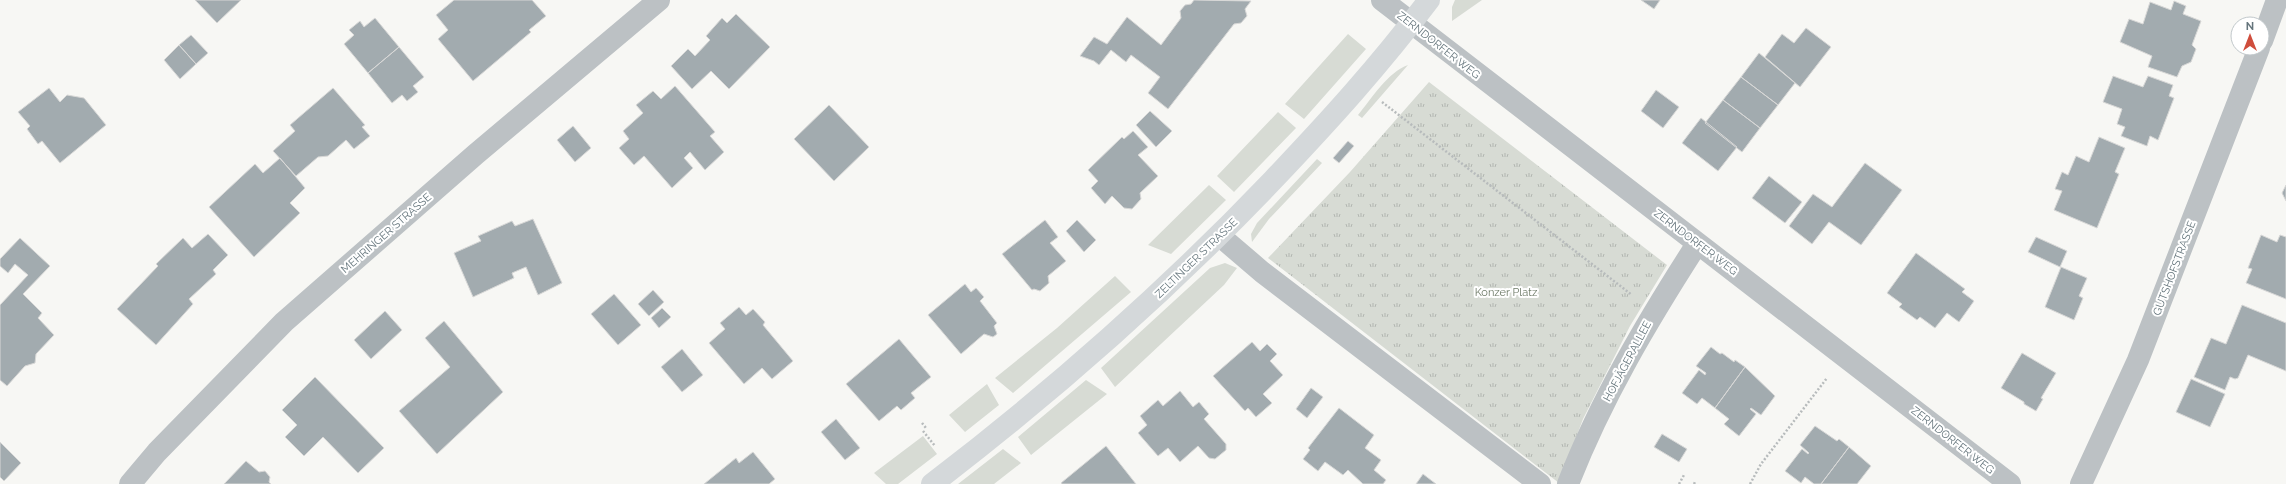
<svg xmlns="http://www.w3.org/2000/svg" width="2286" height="484" font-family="Raleway,sans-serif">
<defs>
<pattern id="park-tufts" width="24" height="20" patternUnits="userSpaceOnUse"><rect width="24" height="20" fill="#d7dbd4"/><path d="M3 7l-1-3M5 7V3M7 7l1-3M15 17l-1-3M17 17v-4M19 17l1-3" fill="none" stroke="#b2b6b1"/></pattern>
</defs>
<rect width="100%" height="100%" fill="#f7f7f4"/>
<path fill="#d7dbd4" d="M 1455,0 L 1482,0 L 1452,21 L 1452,7 Z
M 1348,34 L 1366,49 L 1304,119 L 1285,104 Z
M 1408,65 L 1362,118 L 1358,115 C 1372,98 1388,72 1408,65 Z
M 1278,112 L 1296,128 L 1234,192 L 1217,176 Z
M 1317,159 L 1322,163 L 1269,219 L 1252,242 L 1251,234 L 1257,223 Z
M 1209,185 L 1226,200 L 1171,254 L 1148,245 Z
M 1225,263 L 1237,268 L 1224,285 L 1115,387 L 1101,368 L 1210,268 Z
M 1115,276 L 1131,292 L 1013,393 L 995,378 L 1057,328 Z
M 1086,380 L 1107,394 L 1031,455 L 1018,437 Z
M 987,384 L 999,405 L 965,432 L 949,415 Z
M 923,436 L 937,454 L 898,484 L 886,484 L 874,473 Z
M 1003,449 L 1021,463 L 994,484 L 958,484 Z"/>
<path fill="url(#park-tufts)" d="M 1429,82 L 1667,265 L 1630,326 L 1583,419 L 1559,483 L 1268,258 L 1350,172 Z"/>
<path fill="#a2abaf" stroke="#d8d8d7" d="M 195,0 L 241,0 L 217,23 Z
M 454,0 L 532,0 L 546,16 L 529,30 L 531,32 L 473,81 L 438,39 L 448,30 L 436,15 Z
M 1194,0 L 1251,1 L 1245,9 L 1247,16 L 1241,23 L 1234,24 L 1168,109 L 1148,93 L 1160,77 L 1131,55 L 1126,62 L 1111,50 L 1099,65 L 1094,61 L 1080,56 L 1094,37 L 1107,44 L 1127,17 L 1161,45 L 1181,18 L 1180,11 L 1185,5 L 1191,4 Z
M 1641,0 L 1660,0 L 1654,9 Z
M 2174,1 L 2186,6 L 2183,14 L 2201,21 L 2192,45 L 2196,49 L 2191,62 L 2182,66 L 2177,77 L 2148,67 L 2152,56 L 2120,42 L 2129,19 L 2143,24 L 2150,2 L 2171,10 Z
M 736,14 L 770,47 L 729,89 L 711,71 L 692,89 L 671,66 L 688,49 L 695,56 L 710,40 L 706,36 L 722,18 L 727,23 Z
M 375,18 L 399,47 L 368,73 L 344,44 L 354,35 L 349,30 L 360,21 L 364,27 Z
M 1806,28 L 1831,47 L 1800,87 L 1765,57 L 1782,34 L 1794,43 Z
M 191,35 L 208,53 L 196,64 L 179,45 Z
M 179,45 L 196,64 L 180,79 L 164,60 Z
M 399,47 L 424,77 L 413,86 L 418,92 L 407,101 L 402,95 L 392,103 L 368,73 Z
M 1759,53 L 1795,83 L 1778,105 L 1741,77 Z
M 2113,76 L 2143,87 L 2148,76 L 2173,85 L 2169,96 L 2174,98 L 2158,140 L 2150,136 L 2147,146 L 2121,136 L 2125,127 L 2117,124 L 2122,109 L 2103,102 Z
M 1741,77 L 1778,105 L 1760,128 L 1723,100 Z
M 675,86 L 715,132 L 710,136 L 724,152 L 705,170 L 690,152 L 684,158 L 693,168 L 672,188 L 644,156 L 634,165 L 619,148 L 629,139 L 623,131 L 643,113 L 636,105 L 653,91 L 661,99 Z
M 49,88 L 60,102 L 67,95 L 84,98 L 106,125 L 60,163 L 42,141 L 38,144 L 27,129 L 30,126 L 18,112 Z
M 333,88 L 365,125 L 362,127 L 370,136 L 354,149 L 346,140 L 328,156 L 318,157 L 296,176 L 273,151 L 295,131 L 290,125 Z
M 1656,90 L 1679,107 L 1663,128 L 1641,111 Z
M 1723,100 L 1760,128 L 1742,152 L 1705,123 Z
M 829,105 L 869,147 L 834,181 L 794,139 Z
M 1150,111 L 1172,131 L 1156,147 L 1136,125 Z
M 1701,118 L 1737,147 L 1718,171 L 1682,143 Z
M 573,126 L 591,148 L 575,162 L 557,140 Z
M 1133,131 L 1148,147 L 1138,155 L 1158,176 L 1140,193 L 1141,199 L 1132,209 L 1124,208 L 1112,196 L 1105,204 L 1091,188 L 1098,181 L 1088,170 L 1122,137 L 1124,139 Z
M 2099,137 L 2125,148 L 2115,172 L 2119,174 L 2097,228 L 2054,210 L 2062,191 L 2055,189 L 2062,172 L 2068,175 L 2076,156 L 2089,162 Z
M 1348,141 L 1354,146 L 1339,163 L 1333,158 Z
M 280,158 L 305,188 L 290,203 L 300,213 L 254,257 L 209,207 L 255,164 L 263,173 Z
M 1865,163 L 1902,190 L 1861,245 L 1829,222 L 1812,244 L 1789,226 L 1813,194 L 1832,207 Z
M 1769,176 L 1802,202 L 1785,223 L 1752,198 Z
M 2286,185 L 2286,201 L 2282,193 Z
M 533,219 L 562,283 L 538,295 L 526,267 L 512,273 L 514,278 L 473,297 L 454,253 L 481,241 L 478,236 L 512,221 L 515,226 Z
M 1045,220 L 1058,237 L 1050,243 L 1066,261 L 1048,276 L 1049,283 L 1040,291 L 1034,289 L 1032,290 L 1002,254 Z
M 1077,220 L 1096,240 L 1084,252 L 1066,231 Z
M 208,234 L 228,255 L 213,270 L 216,274 L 189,299 L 193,304 L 156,345 L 117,309 L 158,266 L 156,264 L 183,238 L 192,248 Z
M 2261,235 L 2277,242 L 2280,235 L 2286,237 L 2286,299 L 2246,283 L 2252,269 L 2248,268 Z
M 2036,237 L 2067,251 L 2060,267 L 2028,252 Z
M 20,238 L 50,266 L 23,294 L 42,313 L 38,318 L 54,335 L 36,354 L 35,363 L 25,366 L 7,386 L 0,380 L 0,305 L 28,275 L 15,264 L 8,273 L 0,266 L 0,259 Z
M 1916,253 L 1965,289 L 1962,292 L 1974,301 L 1959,322 L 1947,313 L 1935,328 L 1920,317 L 1917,320 L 1899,307 L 1902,304 L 1887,293 Z
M 2061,267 L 2087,278 L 2079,296 L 2083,298 L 2074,320 L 2045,307 Z
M 965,284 L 971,292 L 976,288 L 984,297 L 980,301 L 997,323 L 994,326 L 997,334 L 993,337 L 984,334 L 961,354 L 928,315 Z
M 653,290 L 664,302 L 649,316 L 638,304 Z
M 614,294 L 641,325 L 618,345 L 591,314 Z
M 2242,305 L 2286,323 L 2286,371 L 2248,355 L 2238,378 L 2235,379 L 2230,377 L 2225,390 L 2194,377 L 2211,338 L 2226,344 Z
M 739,307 L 746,315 L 753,309 L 765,322 L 763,325 L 793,361 L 772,379 L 762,368 L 744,384 L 709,343 L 725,329 L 720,323 Z
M 662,308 L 671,317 L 659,328 L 651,318 Z
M 385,311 L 402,330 L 371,359 L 354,340 Z
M 444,321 L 503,392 L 437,454 L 399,411 L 450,367 L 425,338 Z
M 899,339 L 931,377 L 911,393 L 915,398 L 901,410 L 897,406 L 879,421 L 846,384 Z
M 1252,342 L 1260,351 L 1267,344 L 1277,354 L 1270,361 L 1283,375 L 1263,394 L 1272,403 L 1256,417 L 1248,408 L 1245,411 L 1213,376 Z
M 1711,347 L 1720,354 L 1722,353 L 1734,362 L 1735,360 L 1745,367 L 1715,408 L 1702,398 L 1697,404 L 1682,393 L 1699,370 L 1705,375 L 1706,373 L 1696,366 Z
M 682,349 L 703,375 L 682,392 L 661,367 Z
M 2022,353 L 2056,373 L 2041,398 L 2043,399 L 2036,411 L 2024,404 L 2024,402 L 2001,388 Z
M 1745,367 L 1775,396 L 1761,415 L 1751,408 L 1750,409 L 1756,414 L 1739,436 L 1724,424 L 1729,419 L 1715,408 Z
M 315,377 L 384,448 L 358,473 L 323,437 L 304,456 L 285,437 L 297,425 L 282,410 Z
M 2191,379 L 2225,394 L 2210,427 L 2176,412 Z
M 1311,388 L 1323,397 L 1307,418 L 1296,409 Z
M 1180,391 L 1193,407 L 1199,402 L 1209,414 L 1204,419 L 1226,444 L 1226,450 L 1215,459 L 1209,458 L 1198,446 L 1180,462 L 1168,448 L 1158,456 L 1138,433 L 1147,425 L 1140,416 L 1158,400 L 1163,406 Z
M 1339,408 L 1374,435 L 1365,448 L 1381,460 L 1374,470 L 1386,480 L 1383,484 L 1363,484 L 1348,470 L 1343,475 L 1325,462 L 1318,471 L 1303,459 L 1310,450 L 1308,448 Z
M 836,419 L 860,448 L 845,460 L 821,432 Z
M 1815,426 L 1837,441 L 1839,439 L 1849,447 L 1821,484 L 1814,484 L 1805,477 L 1801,483 L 1785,471 L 1802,449 L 1808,454 L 1809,453 L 1800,445 Z
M 1662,434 L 1687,449 L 1679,462 L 1654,447 Z
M 0,442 L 21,463 L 4,481 L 0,477 Z
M 1106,446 L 1136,484 L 1062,484 L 1061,483 Z
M 1849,447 L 1871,466 L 1857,484 L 1821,484 Z
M 753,452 L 775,479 L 769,484 L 704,484 L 736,458 L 739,463 Z
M 246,461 L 259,472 L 265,471 L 270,477 L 269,482 L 271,484 L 224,484 Z
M 1423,474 L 1436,484 L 1416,484 Z"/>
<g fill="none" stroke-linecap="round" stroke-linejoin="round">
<path stroke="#b7bbbc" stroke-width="2.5" stroke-dasharray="2 2" stroke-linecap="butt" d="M 1382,102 L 1632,295
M 922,423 L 926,428
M 923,431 L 935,446
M 1679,484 L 1684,475
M 1694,484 L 1695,482
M 1750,484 L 1761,464 L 1827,378"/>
<path stroke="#bcc1c4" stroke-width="22" d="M 1382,0 L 2010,484
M 2262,41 L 2277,0
M 1220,236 L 1262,272 L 1540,484
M 130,484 L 157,452 L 284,322 L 476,154 L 659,0
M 1568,484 C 1601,399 1648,320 1697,244
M 2081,484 L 2138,360 L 2259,48"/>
<path stroke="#d4d8da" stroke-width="22" d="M 932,484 C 1055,390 1166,292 1273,180 C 1329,121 1380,65 1429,0"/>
</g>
<g text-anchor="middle" stroke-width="4" stroke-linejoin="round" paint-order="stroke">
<g font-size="11" fill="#65757c" stroke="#fff">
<text transform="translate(1439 45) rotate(38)" y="4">ZERNDORFER WEG</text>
<text transform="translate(386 233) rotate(-41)" y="4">MEHRINGER STRASSE</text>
<text transform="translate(1696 242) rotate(37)" y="4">ZERNDORFER WEG</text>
<text transform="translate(1196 258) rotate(-44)" y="4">ZELTINGER STRASSE</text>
<text transform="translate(2174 268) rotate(-69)" y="4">GUTSHOFSTRASSE</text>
<text transform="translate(1627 361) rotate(-62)" y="4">HOFJÄGERALLEE</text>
<text transform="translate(1953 440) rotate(38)" y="4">ZERNDORFER WEG</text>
</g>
<g font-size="11" fill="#6d7a67" stroke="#fff">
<text x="1506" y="296">Konzer Platz</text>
</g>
</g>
<g transform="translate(2250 36)"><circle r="19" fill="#ffffff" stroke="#c1c8cb"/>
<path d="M0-3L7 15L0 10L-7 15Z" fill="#cf4d3c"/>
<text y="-6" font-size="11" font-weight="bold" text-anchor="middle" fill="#65757c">N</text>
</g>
</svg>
